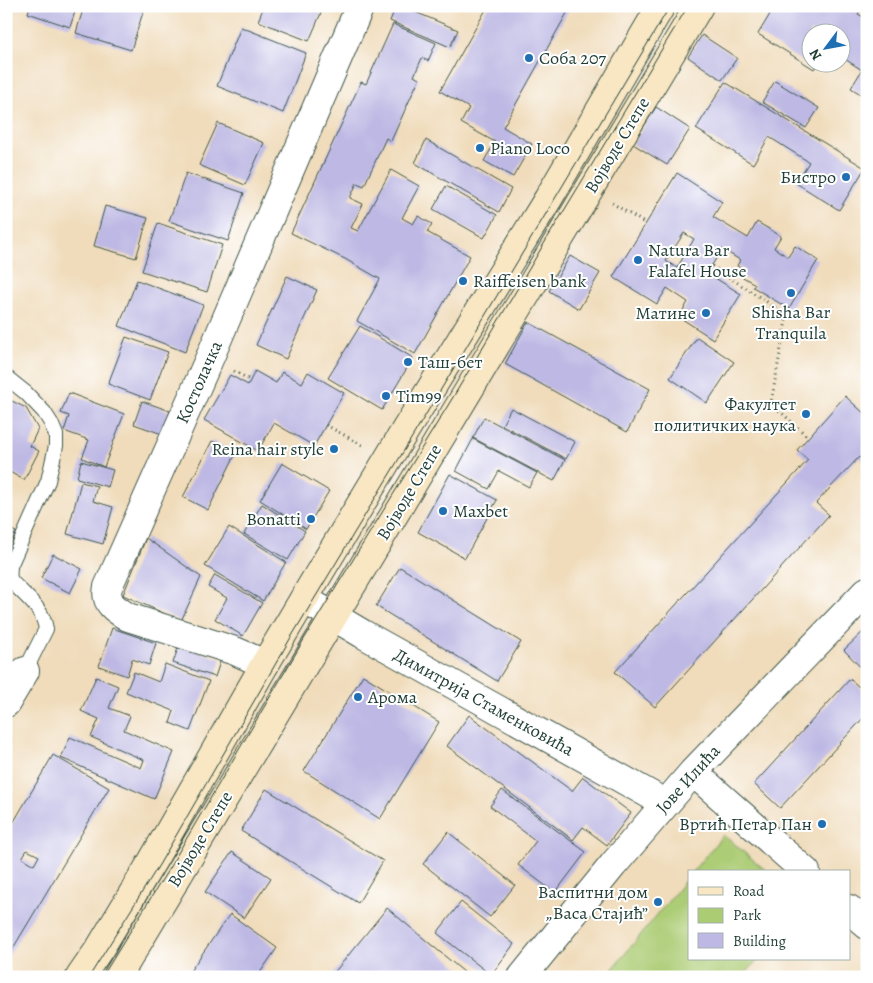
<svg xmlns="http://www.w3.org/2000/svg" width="873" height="983" font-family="Alegreya,serif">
<rect width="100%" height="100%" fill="#fff"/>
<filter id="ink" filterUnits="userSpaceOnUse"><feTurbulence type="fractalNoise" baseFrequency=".02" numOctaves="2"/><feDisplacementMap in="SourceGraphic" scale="10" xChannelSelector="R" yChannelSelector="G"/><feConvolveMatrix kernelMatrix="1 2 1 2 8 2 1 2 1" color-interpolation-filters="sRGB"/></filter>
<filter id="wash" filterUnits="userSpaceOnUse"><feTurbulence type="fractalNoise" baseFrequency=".0096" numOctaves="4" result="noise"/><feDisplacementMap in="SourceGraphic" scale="20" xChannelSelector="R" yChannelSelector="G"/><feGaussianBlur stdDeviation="1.12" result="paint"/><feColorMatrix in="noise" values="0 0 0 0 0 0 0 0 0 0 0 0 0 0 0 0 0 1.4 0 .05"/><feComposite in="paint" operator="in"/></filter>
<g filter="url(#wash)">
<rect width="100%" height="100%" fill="#f0dcbb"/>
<path fill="#accc74" stroke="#668454" d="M 723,835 L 768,872 L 692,872 Z
M 689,876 L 689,959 L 758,959 L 743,977 L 606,977 Z"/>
<g id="blocks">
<path fill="#beb9e4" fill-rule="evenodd" d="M 30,6 L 77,6 L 70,27 L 28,13 Z
M 84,6 L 145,6 L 131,50 L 76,33 Z
M 264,6 L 324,6 L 309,41 L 258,21 Z
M 396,6 L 409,6 L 408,9 L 458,30 L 450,47 L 390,21 Z
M 488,6 L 571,6 L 503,127 L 532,144 L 513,177 L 484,161 L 495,142 L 461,123 L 469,108 L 440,91 Z
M 775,6 L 863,6 L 858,14 L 867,19 L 867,98 L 851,88 L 862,70 L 840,56 L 840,32 L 810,32 L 810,62 L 819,62 L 814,69 L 758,34 Z
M 393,24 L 436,43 L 428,61 L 422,58 L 414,76 L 419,79 L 391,141 L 386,138 L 364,186 L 357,183 L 350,198 L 363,204 L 351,228 L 358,231 L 391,170 L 419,186 L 402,218 L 413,224 L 418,216 L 432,224 L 427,232 L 470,256 L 415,354 L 357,321 L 380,279 L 345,259 L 291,233 L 361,82 L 366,84 Z
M 241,27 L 306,53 L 283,113 L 217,86 Z
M 702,35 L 737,58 L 722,80 L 688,57 Z
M 775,81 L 819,108 L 806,128 L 762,102 Z
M 725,82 L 865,168 L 839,210 L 796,183 L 809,162 L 769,137 L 753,164 L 696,129 Z
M 656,107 L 690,129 L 667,165 L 633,144 Z
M 218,123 L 264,143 L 245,185 L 199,165 Z
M 426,140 L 511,189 L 499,212 L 415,163 Z
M 186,173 L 244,193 L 228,241 L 169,221 Z
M 677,173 L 722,202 L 713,217 L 748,238 L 757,222 L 781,236 L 774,248 L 788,257 L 795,246 L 818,260 L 789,309 L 753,287 L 755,284 L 741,276 L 745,271 L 737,266 L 740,260 L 722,249 L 707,273 L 741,294 L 713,339 L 679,317 L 688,302 L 667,288 L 657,304 L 613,277 ZM 684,233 L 694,239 L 677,268 L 666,261 Z
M 446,186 L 497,215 L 484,238 L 433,209 Z
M 105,206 L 148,218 L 136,258 L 94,246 Z
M 158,223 L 222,245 L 207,292 L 142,271 Z
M 570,256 L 600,273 L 579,309 L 549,291 Z
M 287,276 L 317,290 L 286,359 L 256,345 Z
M 137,280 L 203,305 L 185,352 L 119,326 Z
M 528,322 L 650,389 L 627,432 L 505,364 Z
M 360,326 L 413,358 L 382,410 L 328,378 Z
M 126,337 L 168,352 L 150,400 L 108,384 Z
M 697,337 L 734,362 L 707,403 L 670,378 Z
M 255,371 L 276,383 L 282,372 L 302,383 L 308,372 L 344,393 L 314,446 L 274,423 L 258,451 L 204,420 L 230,375 L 248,385 Z
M 69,393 L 124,414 L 104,467 L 82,458 L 89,440 L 64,431 L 69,416 L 61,413 Z
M 845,396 L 867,416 L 867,464 L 859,457 L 816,503 L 829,515 L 655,707 L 615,672 L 808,460 L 797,450 Z
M 6,398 L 26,408 L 38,429 L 30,446 L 39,451 L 24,480 L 6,470 Z
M 142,401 L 170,411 L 162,434 L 134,424 Z
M 511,408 L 575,442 L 566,459 L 502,425 Z
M 484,417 L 565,460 L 554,481 L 473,438 Z
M 473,439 L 537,473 L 529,487 L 499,471 L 489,489 L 456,471 Z
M 212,441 L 236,453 L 208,510 L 183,497 Z
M 81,461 L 113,470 L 108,487 L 77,478 Z
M 282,463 L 329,491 L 306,529 L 260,500 Z
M 450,474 L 497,500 L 465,558 L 418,532 Z
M 81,482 L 97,486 L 93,501 L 113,507 L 103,544 L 67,534 Z
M 262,504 L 305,531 L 288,560 L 244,534 Z
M 6,527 L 16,532 L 6,555 Z
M 229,527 L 286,562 L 263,601 L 205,566 Z
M 146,538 L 201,577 L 181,621 L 123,595 Z
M 53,554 L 82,569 L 70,593 L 41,578 Z
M 400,567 L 521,642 L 497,681 L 376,606 Z
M 215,575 L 262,603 L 243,636 L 215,619 L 227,598 L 208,587 Z
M 112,628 L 156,643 L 149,665 L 132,659 L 127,676 L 99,666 Z
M 866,629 L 867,630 L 867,674 L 844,650 Z
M 179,645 L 221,659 L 215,677 L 173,663 Z
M 165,664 L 209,681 L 190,731 L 170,723 L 174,711 L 126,692 L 134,672 L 159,682 Z
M 363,675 L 439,722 L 380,819 L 304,771 Z
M 96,677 L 118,686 L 109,708 L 130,716 L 124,730 L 174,752 L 154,799 L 61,758 L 70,737 L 141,768 L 144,760 L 91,737 L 99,719 L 81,711 Z
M 850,679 L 867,694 L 867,714 L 780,808 L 754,784 Z
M 469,715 L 572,791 L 583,777 L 631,813 L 607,845 L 583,827 L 573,840 L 447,746 Z
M 53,755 L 109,788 L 6,960 L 6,835 ZM 27,850 L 39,856 L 34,865 L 22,858 Z
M 266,789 L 383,861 L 358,903 L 241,831 Z
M 502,790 L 586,852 L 555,893 L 518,865 L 536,841 L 490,806 Z
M 448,832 L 515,885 L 490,917 L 423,864 Z
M 232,852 L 271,878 L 244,918 L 205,892 Z
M 461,902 L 514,944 L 491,975 L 437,933 Z
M 387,908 L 470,977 L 337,977 L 333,974 Z
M 230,914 L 277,948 L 257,977 L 186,977 Z"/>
</g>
</g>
<g filter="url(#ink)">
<use href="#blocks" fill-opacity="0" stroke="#3e5548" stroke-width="1"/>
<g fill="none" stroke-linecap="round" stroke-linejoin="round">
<g stroke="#3e5548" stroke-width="16">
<path id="service" d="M 6,377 L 26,393 L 44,412 L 51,423 L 56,435 L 56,446 L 48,481 L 10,566 C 10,569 9,575 10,578 C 11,582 17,587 20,590 C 32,602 43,611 46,629 L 25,671"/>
</g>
<g stroke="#3e5548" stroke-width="30">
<path id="minor" d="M 304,599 L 363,634 L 665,803
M 265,664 L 235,651 L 128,617 C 116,610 104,603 108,587 L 210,357 L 360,6
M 6,703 L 25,671
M 693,772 L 806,872
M 849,909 L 867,925
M 522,977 L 613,865 L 693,772 L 867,591"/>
</g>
<g stroke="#3e5548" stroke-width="30">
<path id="secondary" d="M 80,977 L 100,948 L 153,860 L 265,664 L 321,570 L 406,429 L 548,199 L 661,6
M 117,977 L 699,6"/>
</g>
<path stroke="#3e5548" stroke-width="3" stroke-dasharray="1 4" stroke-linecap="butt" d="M 612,203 L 646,224
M 712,266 L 787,315 L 771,403 L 808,437
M 234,371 L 250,380
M 326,425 L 364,446"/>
<use href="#service" stroke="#fff" stroke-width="14"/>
<use href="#minor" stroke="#fff" stroke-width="28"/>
<use href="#secondary" stroke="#f9e7c3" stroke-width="28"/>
<path stroke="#1f3d34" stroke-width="1" d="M 89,977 L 159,865 L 290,639 L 440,391 L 670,6
M 102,977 L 168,870 L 303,641 L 455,394 L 542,247 L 688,6"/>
</g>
</g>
<g fill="#1f6fb2" stroke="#fff" stroke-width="2">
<circle cx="529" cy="58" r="5"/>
<circle cx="480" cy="148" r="5"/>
<circle cx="846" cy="177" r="5"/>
<circle cx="638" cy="260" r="5"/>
<circle cx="463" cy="281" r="5"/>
<circle cx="791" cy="293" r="5"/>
<circle cx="706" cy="313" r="5"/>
<circle cx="408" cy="362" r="5"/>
<circle cx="386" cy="396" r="5"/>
<circle cx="806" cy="414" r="5"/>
<circle cx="334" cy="449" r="5"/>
<circle cx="443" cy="511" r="5"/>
<circle cx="311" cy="519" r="5"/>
<circle cx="358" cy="697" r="5"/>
<circle cx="822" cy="824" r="5"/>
<circle cx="658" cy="902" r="5"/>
</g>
<g text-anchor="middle" stroke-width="4" stroke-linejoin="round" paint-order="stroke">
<g font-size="18" fill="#1f3d34" stroke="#fff" text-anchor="start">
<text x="539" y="64">Соба 207</text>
<text x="490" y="154">Piano Loco</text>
<text x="836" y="183" text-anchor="end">Бистро</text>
<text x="648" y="256">Natura Bar<tspan x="648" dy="21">Falafel House</tspan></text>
<text x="473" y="287">Raiffeisen bank</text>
<text x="791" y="318" text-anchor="middle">Shisha Bar<tspan x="791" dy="21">Tranquila</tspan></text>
<text x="696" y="319" text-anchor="end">Матине</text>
<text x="418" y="368">Таш-бет</text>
<text x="396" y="402">Tim99</text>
<text x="796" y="410" text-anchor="end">Факултет<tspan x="796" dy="21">политичких наука</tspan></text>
<text x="324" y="455" text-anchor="end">Reina hair style</text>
<text x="453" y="517">Maxbet</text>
<text x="301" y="525" text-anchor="end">Bonatti</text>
<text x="368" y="703">Арома</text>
<text x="812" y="830" text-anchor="end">Вртић Петар Пан</text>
<text x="648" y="898" text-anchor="end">Васпитни дом<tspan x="648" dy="21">„Васа Стајић”</tspan></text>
</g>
<g font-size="18" fill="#1f3d34" stroke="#fff">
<text transform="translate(617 145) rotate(-59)" y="6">Војводе Степе</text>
<text transform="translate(199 382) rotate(-66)" y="6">Костолачка</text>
<text transform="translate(409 492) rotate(-59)" y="6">Војводе Степе</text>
<text transform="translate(484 702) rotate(29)" y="6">Димитрија Стаменковића</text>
<text transform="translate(688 779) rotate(-48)" y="6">Јове Илића</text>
<text transform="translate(200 839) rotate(-59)" y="6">Војводе Степе</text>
</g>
</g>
<rect width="873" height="983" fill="none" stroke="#fff" stroke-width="25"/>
<rect x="688" y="870" width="162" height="90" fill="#ffffff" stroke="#a5b1ae"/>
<rect x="698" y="887" width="25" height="8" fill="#f9e7c3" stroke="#a5b1ae"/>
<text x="733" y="896" font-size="15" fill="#1f3d34">Road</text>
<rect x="698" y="908" width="25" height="15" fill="#accc74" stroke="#a5b1ae"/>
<text x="733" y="920" font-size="15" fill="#1f3d34">Park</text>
<rect x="698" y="933" width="25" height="15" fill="#beb9e4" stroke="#a5b1ae"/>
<text x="733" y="946" font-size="15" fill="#1f3d34">Building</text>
<g transform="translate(826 48) rotate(238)"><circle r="24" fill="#ffffff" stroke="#a5b1ae"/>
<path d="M0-4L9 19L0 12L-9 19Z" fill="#1f6fb2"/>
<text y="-8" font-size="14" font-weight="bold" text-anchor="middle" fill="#1f3d34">N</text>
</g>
</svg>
